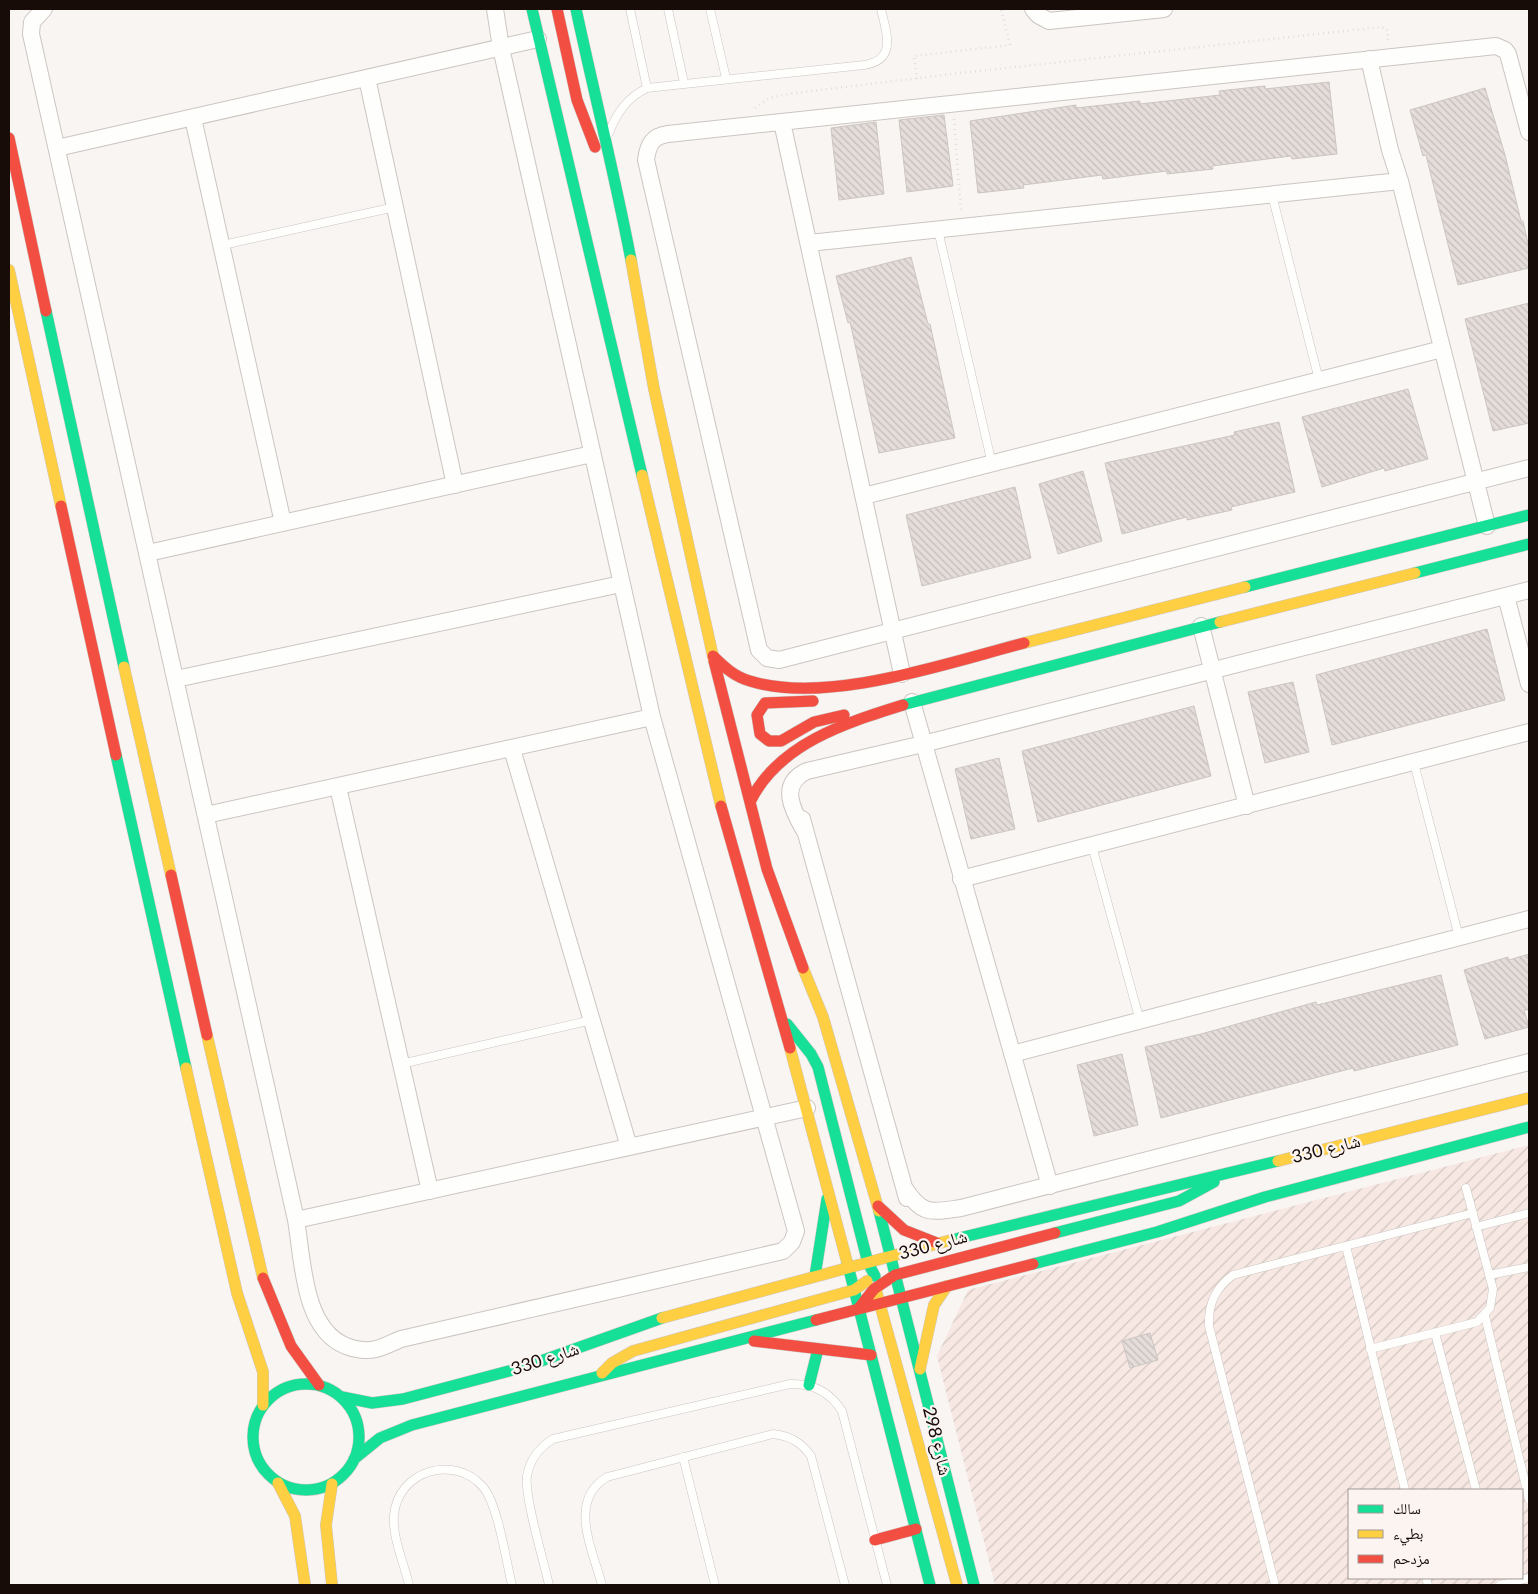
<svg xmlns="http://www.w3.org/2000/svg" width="1538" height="1594" font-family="Lato,'Noto Naskh Arabic',sans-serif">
<defs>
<pattern id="industrial-furrows" width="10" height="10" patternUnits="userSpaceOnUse" patternTransform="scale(1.25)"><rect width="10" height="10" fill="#f7e8e3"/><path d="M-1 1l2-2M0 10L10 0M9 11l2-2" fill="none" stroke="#d3c6c1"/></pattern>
<pattern id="building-back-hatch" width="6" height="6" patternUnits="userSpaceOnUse" patternTransform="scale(1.25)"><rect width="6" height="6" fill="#e5ddda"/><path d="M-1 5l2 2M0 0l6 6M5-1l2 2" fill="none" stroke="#c4bcba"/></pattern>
</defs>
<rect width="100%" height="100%" fill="#f9f5f3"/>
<path fill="url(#industrial-furrows)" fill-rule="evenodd" d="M 1529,1145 L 1529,1585 L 995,1585 L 937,1356 L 968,1290 ZM 1349,1490 L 1522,1490 L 1522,1578 L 1349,1578 Z"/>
<path fill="url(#building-back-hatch)" stroke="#ccc5c1" d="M 1329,82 L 1337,154 L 1292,159 L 1291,156 L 1212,166 L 1213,169 L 1167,174 L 1167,171 L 1103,179 L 1102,175 L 1023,185 L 1024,188 L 978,193 L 970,121 L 1076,105 L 1076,108 L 1140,101 L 1140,104 L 1220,95 L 1219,91 L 1265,86 L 1265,89 Z
M 1485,88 L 1505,155 L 1521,221 L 1523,221 L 1529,248 L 1529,268 L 1458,285 L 1426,155 L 1423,156 L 1410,110 Z
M 944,115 L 953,186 L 907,192 L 899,120 Z
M 876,122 L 884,194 L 839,200 L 831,128 Z
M 911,257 L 928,324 L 930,324 L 955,438 L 879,453 L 850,322 L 848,323 L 836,276 Z
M 1529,303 L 1529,423 L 1493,431 L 1465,319 Z
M 1408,389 L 1428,459 L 1385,471 L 1384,468 L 1322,487 L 1302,417 Z
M 1279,422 L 1295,492 L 1231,507 L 1232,510 L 1187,520 L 1187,517 L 1122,534 L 1105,463 L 1235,435 L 1234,432 Z
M 1083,471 L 1102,541 L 1058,554 L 1039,484 Z
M 1015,487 L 1031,558 L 922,586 L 906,515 Z
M 1487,629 L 1505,700 L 1332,745 L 1316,675 Z
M 1293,682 L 1309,752 L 1265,763 L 1248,692 Z
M 1194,706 L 1211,776 L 1038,822 L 1022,751 Z
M 999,758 L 1015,829 L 971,839 L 955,769 Z
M 1529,954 L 1529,1010 L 1524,1010 L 1529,1027 L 1485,1039 L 1464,970 L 1508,957 L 1509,960 Z
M 1441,975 L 1458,1045 L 1354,1071 L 1353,1068 L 1161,1118 L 1145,1047 L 1201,1034 L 1316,1002 L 1317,1005 Z
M 1122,1054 L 1138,1125 L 1094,1136 L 1077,1065 Z
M 1150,1333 L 1158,1360 L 1130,1368 L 1122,1341 Z"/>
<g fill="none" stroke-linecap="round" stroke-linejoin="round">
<g stroke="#ccc5c1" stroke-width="9">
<path id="lane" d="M 630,9 L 647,88
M 668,9 L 684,83
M 710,9 L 726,78
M 609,133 C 617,112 627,98 647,88 L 864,65 C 898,60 886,32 881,9
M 1272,195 L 1319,380
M 938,230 L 992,464
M 223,245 L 395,207
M 1414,763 L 1459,937
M 1092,846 L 1140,1021
M 401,1064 L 592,1020
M 1476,1227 L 1529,1213
M 1346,1246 L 1405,1490
M 1489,1275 L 1529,1267
M 1485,1316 L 1529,1499
M 1435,1333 L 1476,1490
M 1370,1349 L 1477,1322 L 1490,1308 L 1493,1289 L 1466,1188
M 683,1457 L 715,1585
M 1426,1578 L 1428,1585
M 409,1585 C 404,1563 392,1537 394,1515 C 398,1470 455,1454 483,1487 C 498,1504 506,1561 512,1585
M 549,1585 C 544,1562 524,1496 527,1476 C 530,1459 540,1447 553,1439 L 790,1384 C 813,1383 830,1392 842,1411 L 887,1585
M 602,1585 C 593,1550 567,1501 607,1477 L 773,1434 C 790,1436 801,1442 811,1456 L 845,1585
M 1275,1585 L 1209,1326 C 1208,1304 1215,1288 1233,1275 L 1473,1213
M 1500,1585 L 1529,1578"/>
</g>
<g stroke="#ccc5c1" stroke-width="18">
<path id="street" d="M 44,9 L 32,22 L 31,34 L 296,1220 C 303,1261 303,1329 346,1346 C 355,1350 367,1351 376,1349 C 385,1347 393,1342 401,1339 L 783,1251 L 792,1242 L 796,1231 L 652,717 L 501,48 L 495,9
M 1033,9 L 1038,15 L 1049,21 L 1164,9
M 1369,59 L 1390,150 L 1400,181 L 1487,526
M 367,78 L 455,485
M 193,118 L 283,523
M 782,122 L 902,674
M 1529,132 L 1508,54 L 1505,50 L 1496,46 L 668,134 C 652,136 648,145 646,160 L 759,650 L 767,658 L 779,660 L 1529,468
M 57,148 L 538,39
M 809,243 L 1400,181
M 864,496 L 1442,349
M 148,553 L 592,454
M 1506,596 L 1529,684
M 1201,626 L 1247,806
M 176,679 L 621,584
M 912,702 L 1050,1186
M 512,749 L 629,1147
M 338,787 L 430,1191
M 206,815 L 652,717
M 802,819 L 907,1198
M 804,830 C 793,811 778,784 807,771 L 923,744 L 1529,590
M 961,879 L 1529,732
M 1012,1054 L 1529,919
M 905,1189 C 923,1216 931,1212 961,1208 L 1529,1062
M 296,1220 L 807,1108"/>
</g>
<g stroke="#ccc5c1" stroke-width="12">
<path id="fast" d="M 532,9 L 642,475
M 576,9 C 594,93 615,176 631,260
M 46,311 L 124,667
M 1415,573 L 1529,544
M 1245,587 L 1529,515
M 903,705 L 1220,622
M 116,755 L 186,1068
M 787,1024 L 811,1054 L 818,1067 L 868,1263 L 875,1276
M 879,1211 L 974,1585
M 1055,1233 L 1179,1201 L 1214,1182
M 951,1240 L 1278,1161
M 847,1262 L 930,1585
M 1033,1264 L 1157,1232 L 1265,1197 L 1529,1127
M 815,1276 L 827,1199
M253 1437a53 53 0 1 1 106 0a53 53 0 1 1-106 0Z
M 809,1385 L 818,1349
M 342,1397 L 372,1403 L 403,1399 L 524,1367 L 662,1318
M 354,1459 L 380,1438 L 412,1425 L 816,1320"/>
</g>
<g stroke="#ccc5c1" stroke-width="12">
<path id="slow" d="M 631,260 L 654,389 L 714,661
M 9,270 L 61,506
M 642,475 L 721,806
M 1220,622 L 1415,573
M 1024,643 L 1245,587
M 124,667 L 171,875
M 803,968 L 823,1017 L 879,1211
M 207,1035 L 263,1278
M 790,1048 L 847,1262
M 186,1068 L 237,1293 L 263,1372 L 263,1405
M 1278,1161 L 1529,1098
M 876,1290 L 957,1585
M 662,1318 L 951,1240
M 920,1369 L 934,1305 L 947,1286
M 602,1373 L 612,1363 L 633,1351 L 854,1290 L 867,1281
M 278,1483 L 295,1516 L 305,1585
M 332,1484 L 326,1525 L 332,1585"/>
</g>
<g stroke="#ccc5c1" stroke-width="12">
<path id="jam" d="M 557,9 L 577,100 L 595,147
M 9,138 L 46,311
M 61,506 L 116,755
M 713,656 C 724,667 735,677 750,681 C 827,705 947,663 1024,643
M 714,661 L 767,869 L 803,968
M 813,701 L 765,703 L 757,715 L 760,734 L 769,741 L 781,741 L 814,722 L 844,715
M 750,802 C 778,744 845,723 903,705
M 721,806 L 790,1048
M 171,875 L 207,1035
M 878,1206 L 904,1230 L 937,1243
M 263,1278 L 291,1346 L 319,1385
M 859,1308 L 874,1289 L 895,1275 L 1055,1233
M 816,1320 L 1033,1264
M 754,1341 L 871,1355
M 875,1540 L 916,1529"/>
</g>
<path stroke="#e0dede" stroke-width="2.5" stroke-dasharray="1 4" stroke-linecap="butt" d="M 917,79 L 914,56 L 1010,45 L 1001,9
M 755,108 L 769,98 L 795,93 L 961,73 L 1381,27 L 1387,29 L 1388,41
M 954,119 L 961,211"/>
<use href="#lane" stroke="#fefefd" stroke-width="8"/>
<use href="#street" stroke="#fefefd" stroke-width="16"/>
<use href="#fast" stroke="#16e098" stroke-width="11"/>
<use href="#slow" stroke="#ffcf43" stroke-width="11"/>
<use href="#jam" stroke="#f24e42" stroke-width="11"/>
</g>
<g text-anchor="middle" stroke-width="4.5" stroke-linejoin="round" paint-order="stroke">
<g font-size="18" fill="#170c08" stroke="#fbf4f1">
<text transform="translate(1326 1149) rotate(-14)" y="6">شارع 330</text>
<text transform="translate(933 1245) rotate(-15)" y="6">شارع 330</text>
<text transform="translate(545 1359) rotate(-18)" y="6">شارع 330</text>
<text transform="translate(937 1441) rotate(76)" y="6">شارع 298</text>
</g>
</g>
<rect width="1538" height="1594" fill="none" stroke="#170c08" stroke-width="20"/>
<rect x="1348" y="1489" width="175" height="90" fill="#fbf4f1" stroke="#a09794"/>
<rect x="1358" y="1505" width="25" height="8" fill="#16e098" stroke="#a09794"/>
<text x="1393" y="1514" font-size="15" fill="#170c08">سالك</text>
<rect x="1358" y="1530" width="25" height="8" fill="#ffcf43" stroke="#a09794"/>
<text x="1393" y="1539" font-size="15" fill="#170c08">بطيء</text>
<rect x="1358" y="1555" width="25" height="8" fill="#f24e42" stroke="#a09794"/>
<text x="1393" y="1564" font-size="15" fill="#170c08">مزدحم</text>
</svg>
